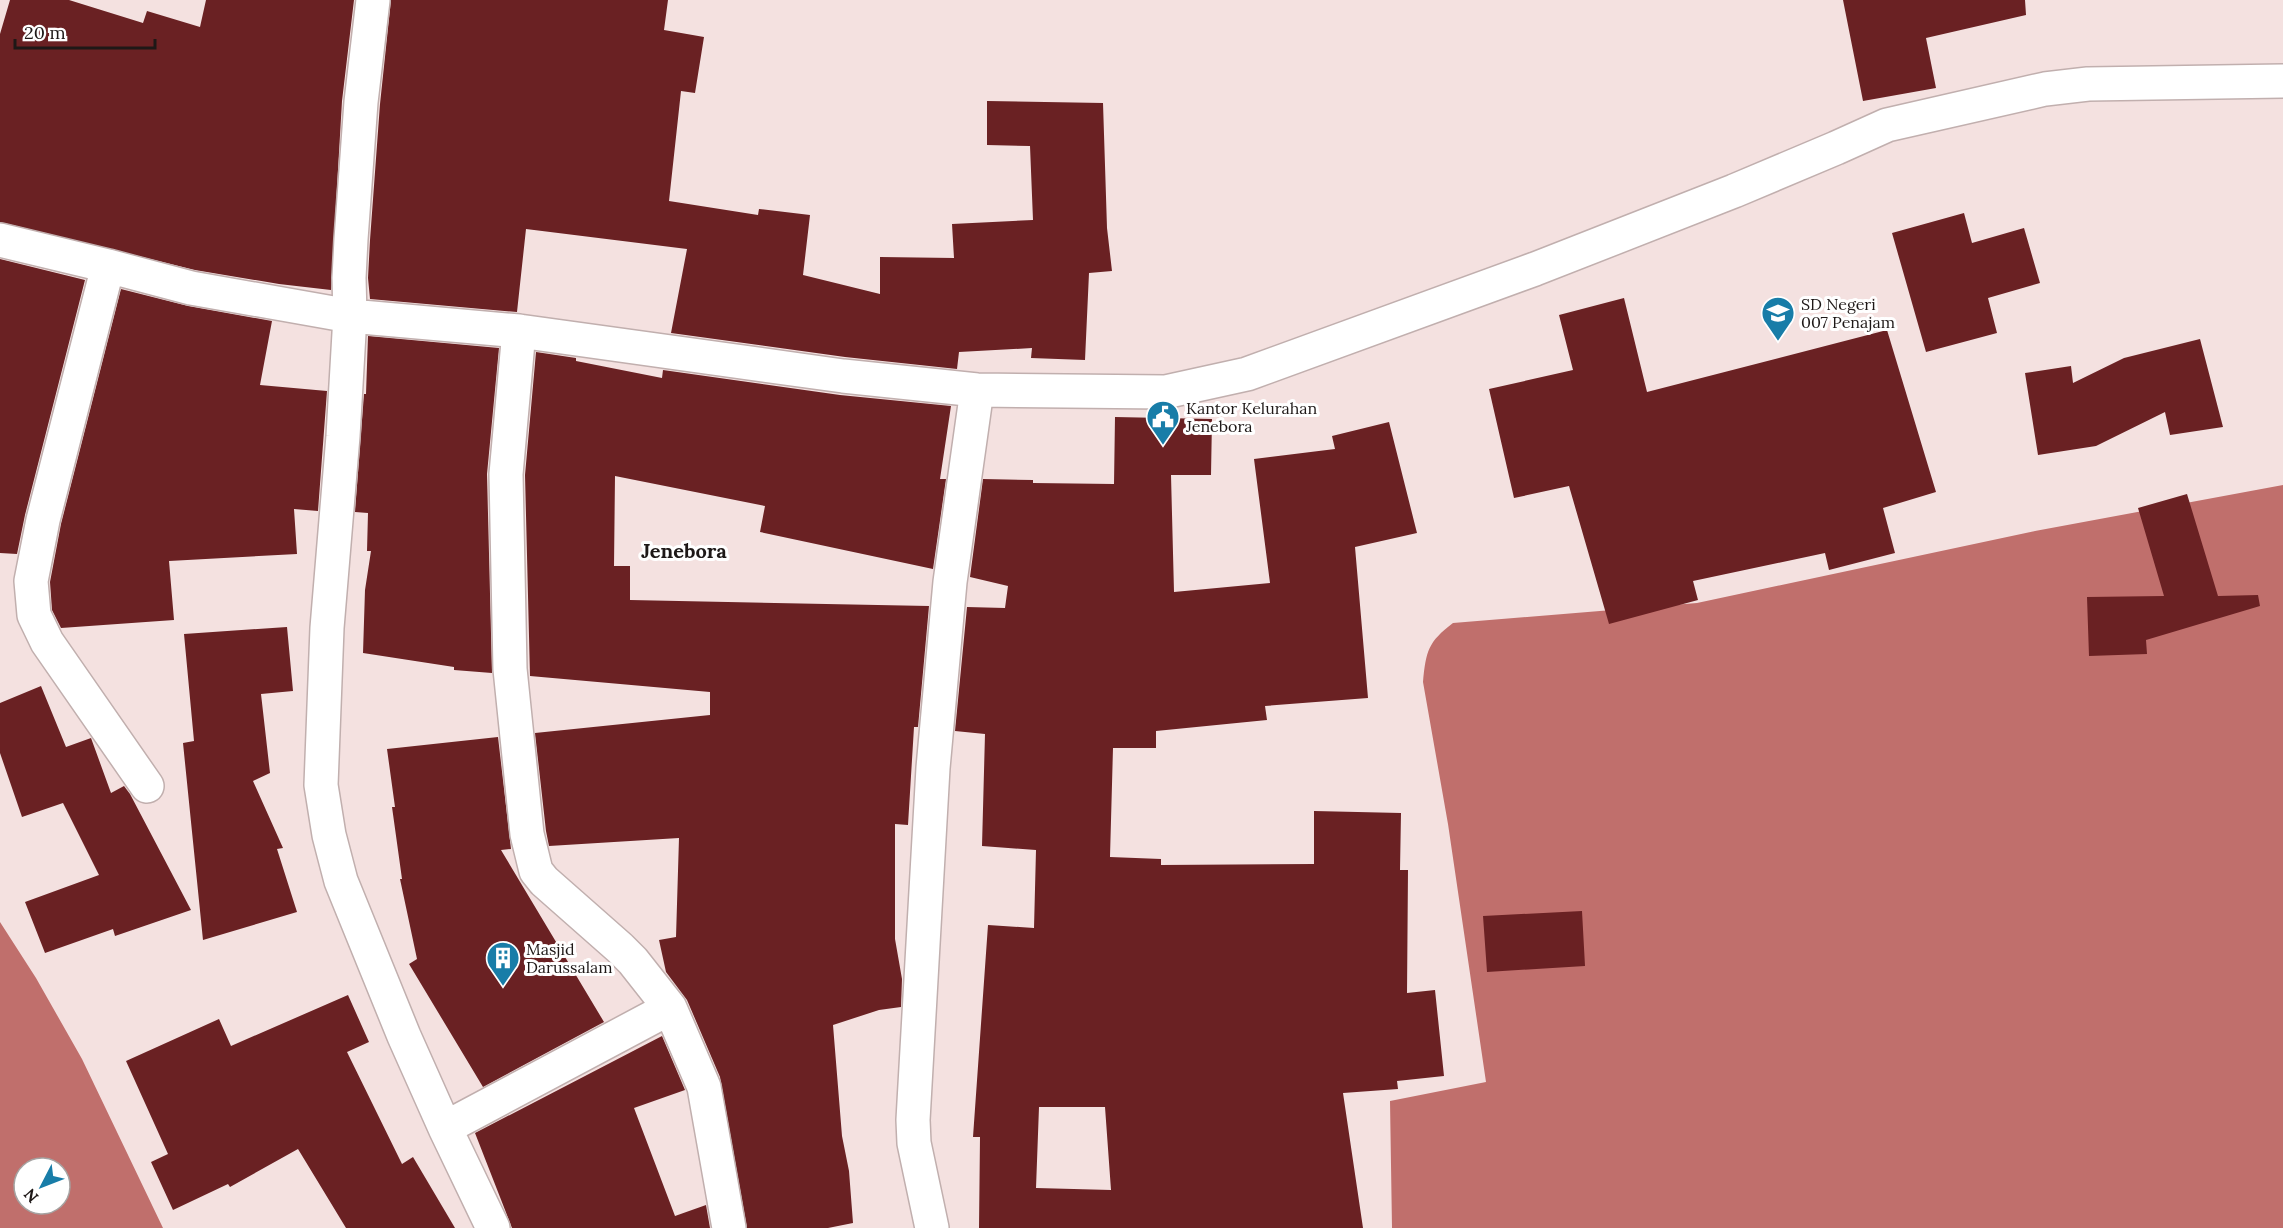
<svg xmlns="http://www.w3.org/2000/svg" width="2283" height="1228" font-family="Lora,serif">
<rect width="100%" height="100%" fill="#f4e1e0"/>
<path fill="#c06f6c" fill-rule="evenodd" d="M 2283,485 L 2283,1228 L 1392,1228 L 1390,1101 L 1486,1082 L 1448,824 L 1423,682 C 1426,651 1428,642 1453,623 L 1697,603 L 2035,531 Z
M 0,922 L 36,978 L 82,1059 L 163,1228 L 0,1228 ZM 24,1168 L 60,1168 L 60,1204 L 24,1204 Z"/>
<path fill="#6a2123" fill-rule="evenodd" d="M 10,0 L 69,0 L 143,23 L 147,11 L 200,27 L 206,0 L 354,0 L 342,101 L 331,290 L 279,284 L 195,270 L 0,222 L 0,34 Z
M 391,0 L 668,0 L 664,30 L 704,37 L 695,93 L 681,91 L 669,201 L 758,215 L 759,209 L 810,215 L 803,275 L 880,294 L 880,257 L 954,258 L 952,224 L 1033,220 L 1030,146 L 987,145 L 987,101 L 1103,103 L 1107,228 L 1112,271 L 1089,273 L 1085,360 L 1031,358 L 1032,348 L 959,352 L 957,369 L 845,357 L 671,333 L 687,249 L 526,229 L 517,312 L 370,299 L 368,278 L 370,240 L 380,104 Z
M 1843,0 L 2025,0 L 2026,15 L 1926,38 L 1936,88 L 1863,101 Z
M 1964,213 L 1972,243 L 2024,228 L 2040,283 L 1988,298 L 1997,333 L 1926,352 L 1892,233 Z
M 0,259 L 85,280 L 25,515 L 17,554 L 0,553 Z
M 121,289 L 188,306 L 272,321 L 260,385 L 327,391 L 318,511 L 294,509 L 297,554 L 169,561 L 174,620 L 61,628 L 52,610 L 50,582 L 61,524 Z
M 1624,298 L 1647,392 L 1887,330 L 1936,492 L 1883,508 L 1895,553 L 1829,570 L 1825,553 L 1693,581 L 1698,600 L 1609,624 L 1569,486 L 1514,498 L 1489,389 L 1573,370 L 1559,315 Z
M 368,336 L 499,348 L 487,474 L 492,673 L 454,670 L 454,667 L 363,653 L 365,590 L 371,551 L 367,551 L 368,513 L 355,512 L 364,394 L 366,394 Z
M 2200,339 L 2223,427 L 2170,435 L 2165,412 L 2096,446 L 2038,455 L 2025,373 L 2071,366 L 2073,383 L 2124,358 Z
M 536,352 L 576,358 L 576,361 L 662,378 L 663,370 L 840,395 L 951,406 L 940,479 L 946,479 L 933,569 L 760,532 L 765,506 L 615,476 L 614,566 L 630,566 L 630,600 L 929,606 L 918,727 L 914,727 L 908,825 L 895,824 L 895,939 L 902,979 L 901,1007 L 879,1010 L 833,1025 L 842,1136 L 849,1171 L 853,1223 L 828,1228 L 747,1228 L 720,1077 L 687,1000 L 666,972 L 659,940 L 676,937 L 679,838 L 549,846 L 546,831 L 535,733 L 710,715 L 710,692 L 530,676 L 525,475 Z
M 1115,417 L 1212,419 L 1211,475 L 1171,475 L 1174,592 L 1270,583 L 1254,459 L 1335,449 L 1332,436 L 1389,422 L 1417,533 L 1355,547 L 1368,698 L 1265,706 L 1267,720 L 1156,731 L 1156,748 L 1113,748 L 1110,857 L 1161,859 L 1161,865 L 1314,864 L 1314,811 L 1401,813 L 1400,870 L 1408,870 L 1407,993 L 1435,990 L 1444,1076 L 1397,1081 L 1398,1089 L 1343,1093 L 1363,1228 L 979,1228 L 980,1137 L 973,1137 L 988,925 L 1034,928 L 1036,850 L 982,846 L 985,734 L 955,731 L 967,607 L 1005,608 L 1008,586 L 970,577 L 983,479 L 1033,480 L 1033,483 L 1114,484 ZM 1039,1107 L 1105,1107 L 1111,1190 L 1036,1188 Z
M 2187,494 L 2218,596 L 2258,595 L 2260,606 L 2146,640 L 2147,654 L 2089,656 L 2087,597 L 2164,596 L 2138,508 Z
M 287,627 L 293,691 L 261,694 L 270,773 L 253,781 L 283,848 L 277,849 L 297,912 L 203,940 L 183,743 L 194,741 L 184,634 Z
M 41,686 L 66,747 L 91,738 L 111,793 L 124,786 L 130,794 L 191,910 L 115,936 L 113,929 L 45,953 L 25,902 L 99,875 L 63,803 L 22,817 L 0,753 L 0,703 Z
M 498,737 L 511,849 L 501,850 L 604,1022 L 483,1087 L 409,964 L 417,959 L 400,879 L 402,879 L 392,807 L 395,807 L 387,749 Z
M 1582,911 L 1585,966 L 1487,972 L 1483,916 Z
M 348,995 L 369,1042 L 347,1052 L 402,1164 L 413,1157 L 455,1228 L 346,1228 L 298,1149 L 230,1187 L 228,1184 L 173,1210 L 151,1162 L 168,1154 L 126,1061 L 219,1019 L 231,1046 Z
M 662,1036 L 685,1090 L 634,1108 L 675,1216 L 706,1205 L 710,1228 L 512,1228 L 475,1133 Z"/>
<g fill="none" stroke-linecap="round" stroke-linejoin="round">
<g stroke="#c1afae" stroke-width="36">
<path id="minor" d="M 373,0 L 361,102 L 351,239 L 349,278 L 350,316 L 343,436 L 327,628 L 321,785 L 329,835 L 341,881 L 404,1036 L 445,1128 L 493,1228
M 0,240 L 108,266 L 191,288 L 350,316 L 519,331 L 843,376 L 977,390 L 1165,392 L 1247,374 L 1535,269 L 1734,191 L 1836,148 L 1887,125 L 2045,89 L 2088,84 L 2283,81
M 108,266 L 43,520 L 31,581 L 34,615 L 47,642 L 147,786
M 519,331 L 506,474 L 510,669 L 527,834 L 536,871 L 544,881 L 620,948 L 633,961 L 670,1008 L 704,1087 L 729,1228
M 445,1128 L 670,1008
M 932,1228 L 914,1143 L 913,1120 L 933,768 L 950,582 L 977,390"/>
</g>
<use href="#minor" stroke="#fff" stroke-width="33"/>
</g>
<defs>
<g id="school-pin" transform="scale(1.725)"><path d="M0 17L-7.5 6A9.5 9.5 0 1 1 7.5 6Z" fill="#187da8" stroke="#fff"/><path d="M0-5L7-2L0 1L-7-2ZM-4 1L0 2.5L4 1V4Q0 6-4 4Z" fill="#fff"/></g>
<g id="civic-pin" transform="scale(1.725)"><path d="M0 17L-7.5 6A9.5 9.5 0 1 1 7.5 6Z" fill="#187da8" stroke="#fff"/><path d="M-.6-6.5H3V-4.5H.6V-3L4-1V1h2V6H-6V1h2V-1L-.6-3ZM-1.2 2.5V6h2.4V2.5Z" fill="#fff"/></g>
<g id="building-pin" transform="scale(1.725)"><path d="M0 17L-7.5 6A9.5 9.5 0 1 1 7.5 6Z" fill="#187da8" stroke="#fff"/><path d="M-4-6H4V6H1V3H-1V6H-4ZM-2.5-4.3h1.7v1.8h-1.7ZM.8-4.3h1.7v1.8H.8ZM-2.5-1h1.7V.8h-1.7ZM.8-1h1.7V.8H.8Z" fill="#fff"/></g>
</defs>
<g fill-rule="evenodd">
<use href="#school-pin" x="1778" y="313"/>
<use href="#civic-pin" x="1163" y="417"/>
<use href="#building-pin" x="503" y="958"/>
</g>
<g text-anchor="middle" stroke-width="6" stroke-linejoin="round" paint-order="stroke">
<g font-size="16" fill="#1e1817" stroke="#fff" text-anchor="start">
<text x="1801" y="310">SD Negeri<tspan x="1801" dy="18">007 Penajam</tspan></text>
<text x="1186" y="414">Kantor Kelurahan<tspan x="1186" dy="18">Jenebora</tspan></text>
<text x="526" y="955">Masjid<tspan x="526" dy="18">Darussalam</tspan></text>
</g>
<g font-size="20" font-weight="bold" fill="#1e1817" stroke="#fff">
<text x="684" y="558">Jenebora</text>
</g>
</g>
<g transform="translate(42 1186) rotate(228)"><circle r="28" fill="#ffffff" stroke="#a5a3a2" stroke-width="1.5"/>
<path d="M0-4.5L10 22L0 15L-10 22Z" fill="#187da8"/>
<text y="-9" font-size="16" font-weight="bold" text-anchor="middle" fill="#1e1817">N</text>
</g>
<path d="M15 39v9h140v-9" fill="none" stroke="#1e1817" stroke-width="3"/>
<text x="24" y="39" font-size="18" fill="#1e1817" stroke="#ffffff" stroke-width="4.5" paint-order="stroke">20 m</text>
</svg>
